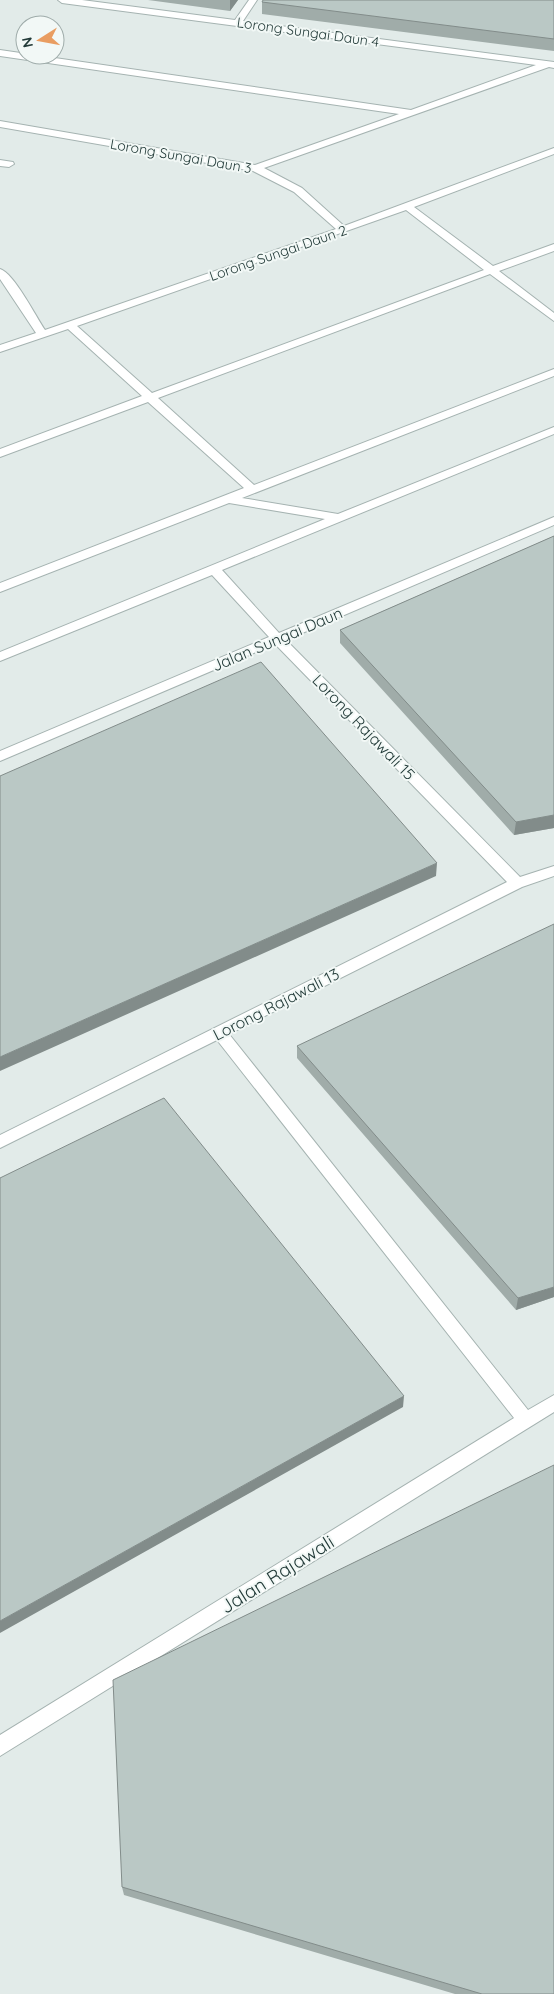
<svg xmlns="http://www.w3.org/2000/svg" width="554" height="1994" font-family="Quicksand,sans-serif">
<rect width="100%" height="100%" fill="#e2ebe9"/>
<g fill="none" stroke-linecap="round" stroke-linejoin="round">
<g stroke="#a5b3b1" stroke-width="2">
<path id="minor" d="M 58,0 L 82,0 L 235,20 L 249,0 L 257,0 L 243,21 L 554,62 L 554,68 L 549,67 L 264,168 L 302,188 L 344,226 L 554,148 L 554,154 L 414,207 L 493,266 L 554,244 L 554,251 L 499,271 L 554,313 L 554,321 L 490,274 L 158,398 L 254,485 L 554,369 L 554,376 L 242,498 L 338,514 L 554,427 L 554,434 L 222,570 L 279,633 L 554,517 L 554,525 L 286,640 L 520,877 L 554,866 L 554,876 L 522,887 L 229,1034 L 528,1410 L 554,1395 L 554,1412 L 0,1756 L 0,1735 L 514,1418 L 217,1040 L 0,1148 L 0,1135 L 507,882 L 275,644 L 0,761 L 0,751 L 269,637 L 212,575 L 0,661 L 0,652 L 325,519 L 229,503 L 0,592 L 0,583 L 244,488 L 148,402 L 0,457 L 0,449 L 142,396 L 68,329 L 0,352 L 0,345 L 36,333 L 0,279 L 0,269 C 14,273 36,317 45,330 L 336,229 L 294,192 L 253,171 L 0,127 L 0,121 L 255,165 L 399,114 L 0,56 L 0,50 L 411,110 L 536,65 L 62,3 ZM 406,210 L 484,270 L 152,393 L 77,326 Z
M 0,160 L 13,162 L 14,164 L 9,167 L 0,166 Z"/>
</g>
<use href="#minor" fill="#fff" fill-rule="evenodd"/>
</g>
<path fill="#a0aca9" d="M 148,0 L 238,0 L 230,11 Z
M 554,0 L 554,51 L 262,14 L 262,2 Z
M 554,536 L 554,828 L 514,835 L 340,643 L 340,630 Z
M 297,1046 L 554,1297 L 516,1310 L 297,1058 Z
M 122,1887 L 554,1994 L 455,1994 L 124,1895 Z"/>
<path fill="#828c8a" d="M 230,0 L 238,0 L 230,11 Z
M 554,815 L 554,828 L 514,835 L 516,822 Z
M 437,863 L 436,876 L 0,1071 L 0,1057 Z
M 554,1287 L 554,1297 L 516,1310 L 518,1298 Z
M 404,1396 L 403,1407 L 0,1633 L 0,1621 Z"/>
<path fill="#bac8c5" stroke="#828c8a" d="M 263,0 L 554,0 L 554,39 L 262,2 Z
M 554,536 L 554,815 L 516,822 L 340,630 Z
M 261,662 L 437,863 L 0,1057 L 0,776 Z
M 554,924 L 554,1287 L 518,1298 L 297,1046 Z
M 164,1098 L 404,1396 L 0,1621 L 0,1178 Z
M 554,1465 L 554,1994 L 482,1994 L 122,1887 L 113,1680 Z"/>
<g text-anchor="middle" stroke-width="4" stroke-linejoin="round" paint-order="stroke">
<g font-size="14" fill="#233b39" stroke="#f2f8f6">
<text transform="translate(308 32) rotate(8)" y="5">Lorong Sungai Daun 4</text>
<text transform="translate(181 156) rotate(10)" y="5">Lorong Sungai Daun 3</text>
<text transform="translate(278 253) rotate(-19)" y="5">Lorong Sungai Daun 2</text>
</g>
<g font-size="16" fill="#233b39" stroke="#f2f8f6">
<text transform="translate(277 639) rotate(-23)" y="6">Jalan Sungai Daun</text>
<text transform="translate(364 727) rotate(46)" y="6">Lorong Rajawali 15</text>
<text transform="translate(276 1004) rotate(-27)" y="6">Lorong Rajawali 13</text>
</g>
<g font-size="19" fill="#233b39" stroke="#f2f8f6">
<text transform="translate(277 1574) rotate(-32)" y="7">Jalan Rajawali</text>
</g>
</g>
<g transform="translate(40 40) rotate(259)"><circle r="24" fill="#f2f8f6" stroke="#9facaa"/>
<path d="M0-4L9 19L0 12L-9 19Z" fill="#e99d61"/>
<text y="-8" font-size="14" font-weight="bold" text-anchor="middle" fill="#233b39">N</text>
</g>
</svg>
